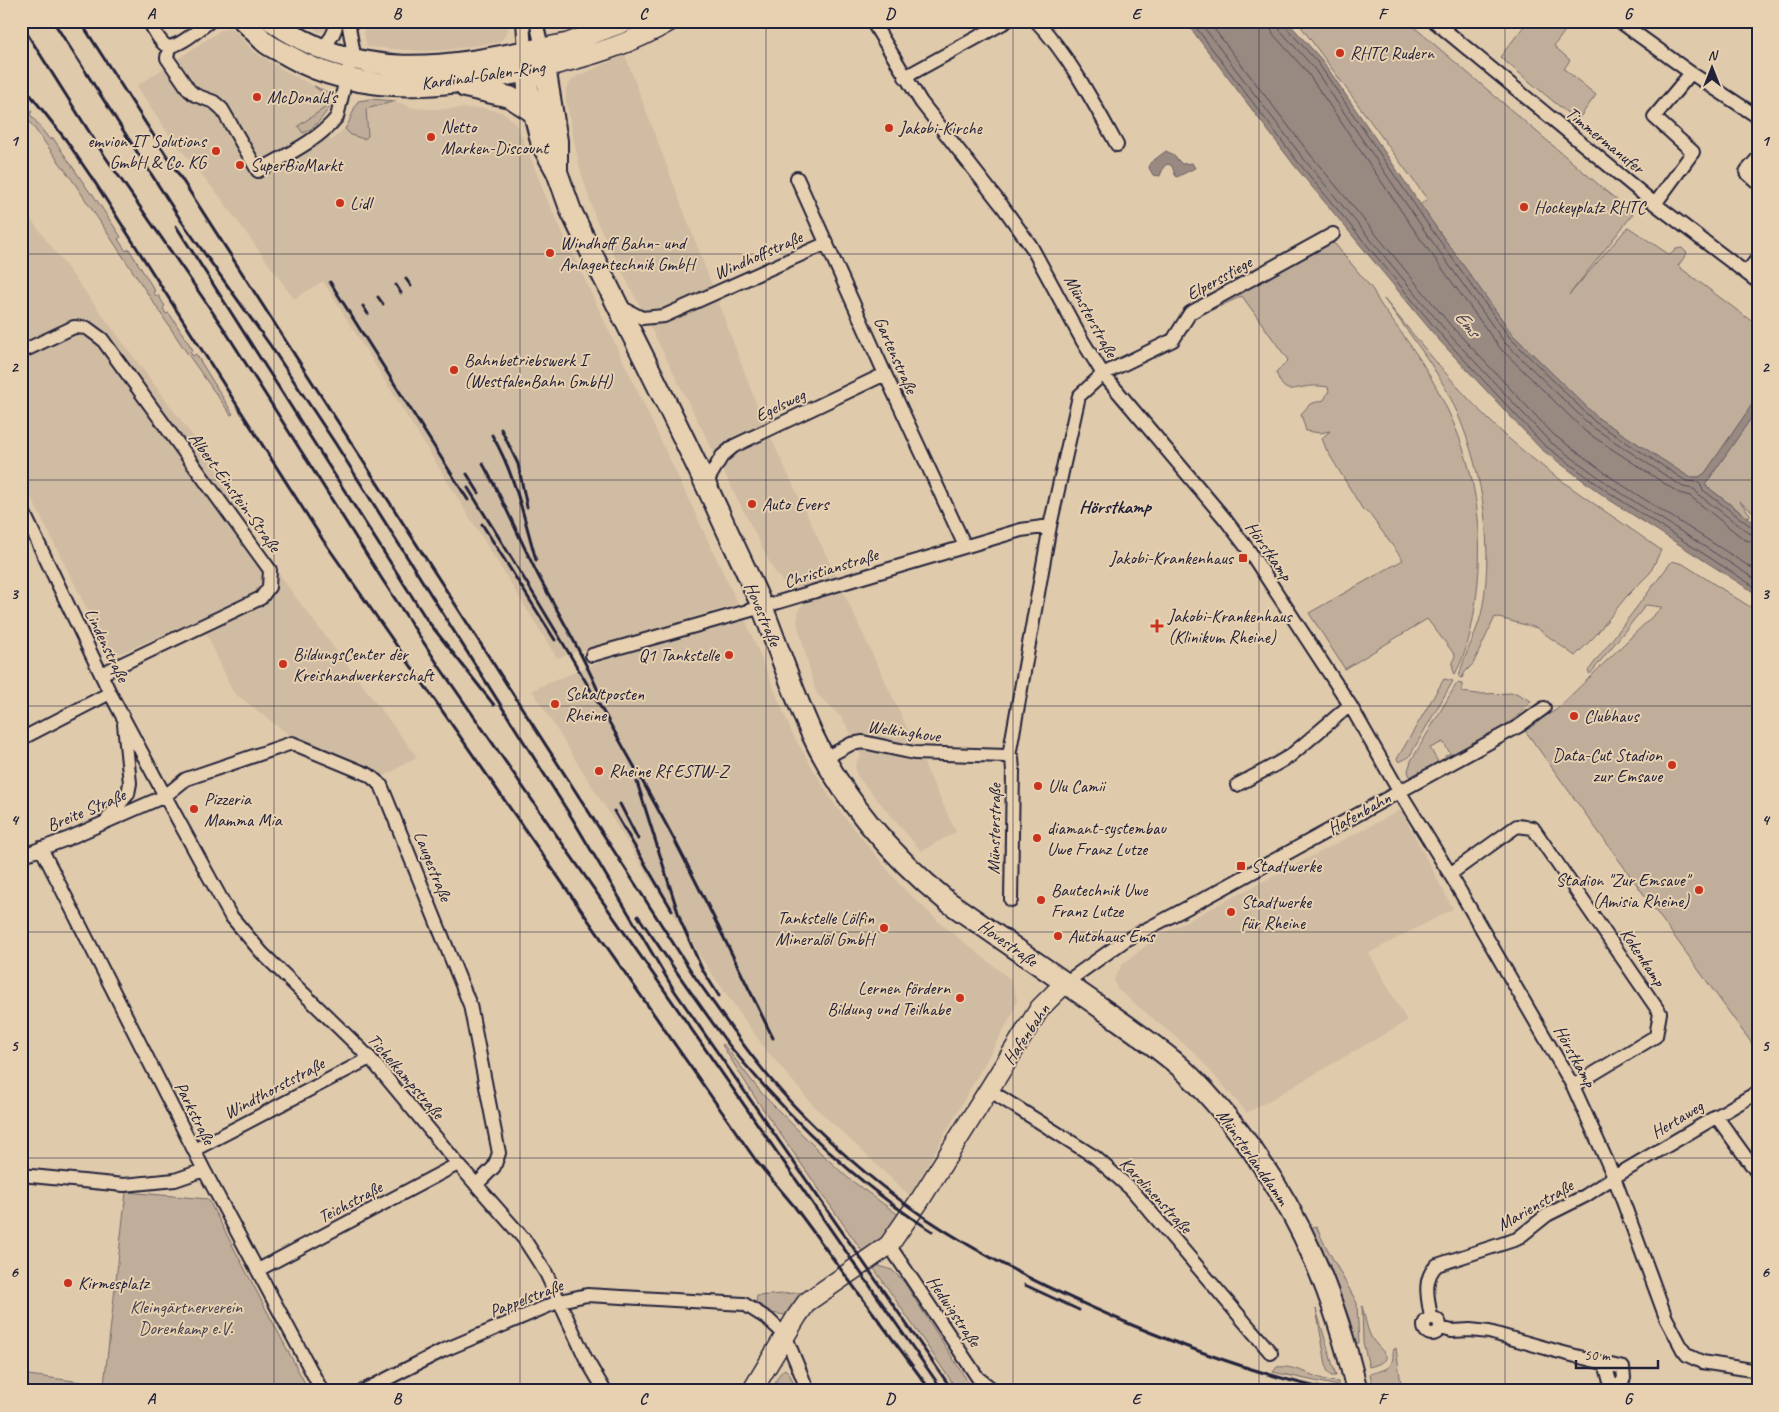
<svg xmlns="http://www.w3.org/2000/svg" width="1779" height="1412" font-family="Caveat,sans-serif">
<rect width="100%" height="100%" fill="#e0caac"/>
<filter id="ink" filterUnits="userSpaceOnUse"><feTurbulence type="fractalNoise" baseFrequency=".02" numOctaves="2"/><feDisplacementMap in="SourceGraphic" scale="10" xChannelSelector="R" yChannelSelector="G"/><feConvolveMatrix kernelMatrix="1 2 1 2 8 2 1 2 1" color-interpolation-filters="sRGB"/></filter>
<g filter="url(#ink)">
<path fill="#d0bca2" d="M 301,21 L 327,21 L 327,27 L 324,31 L 319,32 Z
M 362,21 L 508,21 L 509,24 L 506,35 L 499,42 L 446,50 L 422,51 L 367,47 Z
M 229,27 L 237,32 L 253,51 L 292,75 L 329,93 L 329,108 L 320,120 L 331,141 L 347,126 L 357,102 L 365,100 L 395,101 L 413,108 L 428,109 L 484,108 L 501,112 L 508,116 L 517,126 L 529,153 L 544,193 L 738,604 L 557,658 L 323,281 L 294,299 L 220,197 L 172,139 L 137,86 L 221,30 Z
M 625,55 L 763,421 L 956,832 L 921,851 L 857,776 L 855,766 L 858,759 L 861,756 L 847,726 L 841,717 L 818,695 L 815,689 L 797,622 L 799,609 L 803,604 L 797,587 L 782,581 L 773,569 L 596,220 L 579,165 L 566,101 L 566,89 L 572,80 L 578,76 Z
M 21,206 L 236,494 L 232,500 L 288,587 L 417,757 L 384,776 L 292,737 L 233,692 L 200,619 L 111,657 L 27,489 L 21,473 Z
M 745,619 L 793,735 L 835,805 L 901,886 L 939,922 L 1010,979 L 1015,991 L 1017,1000 L 1013,1013 L 910,1196 L 812,1104 L 763,1046 L 708,968 L 647,874 L 532,690 L 599,662 Z
M 1401,810 L 1453,909 L 1369,953 L 1407,1021 L 1247,1113 L 1194,1052 L 1117,989 L 1114,979 L 1122,965 L 1158,936 Z"/>
<path fill="#c0ae9a" stroke="#71686a" d="M 1297,21 L 1407,21 L 1633,214 L 1569,295 L 1628,227 L 1670,255 L 1676,249 L 1682,248 L 1687,253 L 1678,266 L 1758,326 L 1758,396 L 1705,473 L 1699,477 L 1689,477 L 1598,418 L 1513,335 L 1420,205 L 1427,199 Z
M 1528,21 L 1572,21 L 1554,46 L 1570,60 L 1564,69 L 1596,95 L 1577,121 L 1500,57 Z
M 314,86 L 329,93 L 329,108 C 323,117 314,129 303,133 L 298,126 L 326,107 L 327,99 L 323,92 L 320,91 Z
M 21,98 L 32,112 L 30,114 L 50,140 L 53,138 L 91,194 L 92,193 L 121,237 L 118,239 L 126,251 L 129,249 L 155,291 L 153,292 L 156,296 L 158,295 L 165,306 L 163,308 L 166,314 L 169,313 L 193,350 L 190,352 L 193,356 L 196,354 L 233,414 L 231,415 L 187,353 L 73,181 L 21,110 Z
M 371,99 L 396,101 L 366,109 L 368,136 L 364,139 L 351,135 L 345,129 C 351,120 353,109 358,101 Z
M 1329,242 L 1335,244 L 1373,290 L 1379,302 C 1395,325 1413,347 1427,371 C 1467,439 1485,503 1478,582 C 1475,613 1470,647 1455,674 C 1451,668 1453,662 1455,655 L 1427,619 L 1345,669 L 1309,613 L 1403,560 L 1368,512 L 1363,510 L 1326,449 L 1322,438 L 1330,431 L 1320,433 L 1306,431 L 1301,414 L 1310,404 L 1324,400 L 1329,391 L 1328,387 C 1323,386 1317,386 1311,386 C 1290,388 1285,397 1276,372 L 1288,360 L 1242,296 L 1210,311 L 1205,308 Z
M 1384,299 C 1418,340 1451,382 1488,419 C 1539,470 1602,508 1661,550 L 1650,573 L 1626,597 L 1594,637 L 1575,656 L 1537,628 L 1495,617 L 1473,664 L 1465,672 L 1462,678 L 1459,677 C 1464,653 1479,631 1483,605 C 1494,537 1481,463 1452,401 C 1434,364 1408,332 1384,299 Z
M 1758,408 L 1758,516 L 1739,501 L 1750,514 L 1750,516 L 1747,517 L 1705,485 Z
M 1672,561 L 1683,564 L 1758,612 L 1758,1052 L 1524,729 L 1556,710 L 1662,607 L 1646,605 L 1590,674 L 1588,671 Z
M 1444,679 L 1453,681 L 1409,757 L 1399,762 L 1397,759 Z
M 1457,683 L 1462,684 L 1462,692 L 1478,694 L 1516,693 L 1531,701 C 1510,729 1477,743 1446,759 L 1445,756 L 1450,753 L 1443,742 L 1430,748 L 1438,762 L 1416,776 L 1410,777 L 1408,771 L 1411,761 Z
M 723,1044 L 764,1096 L 822,1154 L 848,1178 L 900,1216 L 884,1237 L 862,1251 L 756,1099 L 722,1045 Z
M 126,1192 L 208,1199 L 309,1391 L 21,1391 L 21,1374 L 104,1385 Z
M 1316,1226 L 1323,1241 L 1357,1303 L 1359,1343 L 1356,1343 L 1349,1318 L 1328,1261 L 1325,1260 L 1311,1228 Z
M 876,1265 L 892,1270 L 904,1282 L 968,1382 L 975,1391 L 958,1391 L 873,1267 Z
M 807,1292 L 785,1315 L 770,1313 L 756,1303 L 757,1296 Z
M 1362,1306 C 1365,1316 1367,1332 1373,1340 C 1384,1355 1398,1359 1369,1367 L 1363,1342 Z
M 1316,1309 L 1336,1376 L 1331,1376 L 1327,1370 Z
M 1396,1348 L 1402,1391 L 1374,1391 L 1370,1374 C 1387,1369 1394,1369 1393,1350 Z
M 1277,1367 C 1296,1364 1320,1382 1338,1382 L 1338,1386 L 1273,1372 Z
M 785,1369 L 789,1373 L 797,1391 L 776,1391 L 778,1387 L 775,1385 C 776,1379 780,1372 785,1369 Z"/>
<path fill="#988981" stroke="#696065" d="M 1185,21 L 1287,21 L 1322,60 L 1433,223 L 1513,335 L 1598,418 L 1689,477 L 1699,477 L 1705,473 L 1758,396 L 1758,408 L 1705,485 L 1758,526 L 1758,595 L 1608,499 L 1541,449 L 1438,339 L 1294,165 Z
M 1166,151 L 1172,154 L 1182,164 L 1192,163 L 1195,168 L 1177,177 L 1175,175 L 1172,166 L 1168,164 L 1164,166 L 1160,176 L 1153,175 L 1149,168 L 1150,163 Z"/>
<g fill="none" stroke-linecap="round" stroke-linejoin="round">
<path stroke="#514b57" stroke-width="1" d="M 1191,21 L 1298,162 L 1442,336 L 1544,445 L 1611,494 L 1758,589
M 1199,21 L 1303,158 L 1447,332 L 1549,441 L 1615,489 L 1758,581
M 1208,21 L 1309,153 L 1452,327 L 1554,435 L 1619,483 L 1758,572
M 1269,21 L 1273,34 L 1307,72 L 1417,234 L 1500,348 L 1586,432 L 1679,493 L 1690,496 L 1745,540 L 1758,543
M 1277,21 L 1279,29 L 1313,67 L 1424,230 L 1505,343 L 1591,426 L 1683,487 L 1694,489 L 1699,495 L 1749,533 L 1758,536
M 1283,21 L 1285,26 L 1318,63 L 1429,226 L 1510,338 L 1595,422 L 1686,481 L 1699,482 L 1703,490 L 1753,528 L 1758,529"/>
<g stroke="#22223b" stroke-width="16">
<path id="street" d="M 149,21 C 153,28 158,40 165,45 C 174,52 202,27 210,21
M 523,21 L 525,51
M 536,21 L 542,48
M 872,21 L 921,102 L 1003,207 L 1031,246 L 1082,340 L 1103,374 L 1225,519 L 1250,552 L 1350,705 L 1399,791 L 1450,874 L 1573,1086 L 1614,1177 L 1666,1318 L 1683,1350 L 1687,1355 L 1702,1362 L 1758,1371
M 1036,21 C 1068,54 1095,105 1117,145
M 1434,21 L 1655,204 L 1758,282
M 1619,21 L 1691,73 L 1654,117 L 1693,152 L 1655,204
M 169,47 L 167,58 L 189,90 L 195,95 L 214,102 L 222,109 L 258,171 C 284,156 318,141 337,117 L 353,49 L 348,21
M 321,49 C 330,40 335,34 337,21
M 1691,73 L 1758,117
M 905,77 L 1007,21
M 1758,158 L 1746,172 L 1758,183
M 797,178 L 885,374 L 965,546
M 1746,273 L 1758,258
M 619,306 L 642,318 L 664,316 L 827,243
M 21,352 L 74,327 L 87,328 L 102,339 L 270,570 L 269,587 L 261,598 L 101,674
M 705,485 L 722,456 L 734,446 L 885,374
M 21,507 L 110,693 L 165,796 L 230,915 L 262,953 L 370,1058 L 458,1164 L 524,1239 L 546,1273 L 586,1359 L 605,1391
M 592,655 L 762,607 L 1021,530 L 1050,526
M 21,739 L 110,693
M 1009,756 L 1050,526 L 1079,396 L 1103,374 L 1173,340 L 1190,313 L 1333,234
M 825,758 L 851,744 L 863,742 L 914,753 L 1006,756 L 1012,758 L 1013,771 L 1011,900
M 1237,785 L 1273,766 L 1290,756 L 1350,705
M 108,818 L 128,794 L 130,783 L 124,724
M 41,848 L 204,1170 L 322,1391
M 21,856 L 67,839 L 165,796 L 186,779 L 292,743 L 369,775 L 381,785 L 470,1005 L 499,1153 L 494,1167 L 476,1185
M 1450,874 L 1517,826 L 1533,828 L 1660,1013 L 1656,1036 L 1573,1086
M 1065,983 L 1124,941 L 1198,902 L 1519,726 L 1544,708
M 989,1090 L 1095,1157 L 1132,1190 L 1271,1353
M 1716,1116 L 1758,1174
M 194,1150 L 370,1058
M 21,1175 L 124,1185 L 175,1180 L 204,1170
M 889,1245 L 978,1378 L 995,1391
M 258,1270 L 458,1164
M 1431,1317 C 1428,1299 1422,1279 1437,1265 L 1517,1239 L 1547,1215 L 1585,1196 L 1614,1177 L 1758,1092
M1424 1326a8 8 0 1 1 16 0a8 8 0 1 1-16 0Z
M 1440,1328 L 1452,1331 L 1470,1330 L 1489,1332 L 1556,1351 L 1623,1368 L 1624,1378 L 1621,1384 L 1616,1386 L 1610,1382 L 1605,1363
M 363,1391 L 442,1351 L 560,1301 L 587,1295 L 744,1304 L 768,1319 L 785,1335 L 808,1391"/>
</g>
<g stroke="#22223b" stroke-width="22">
<path id="secondary" d="M 542,48 L 568,43 L 627,21
M 545,67 C 588,57 632,44 670,21
M 752,1391 L 797,1316 L 807,1302 L 889,1245 L 920,1200 L 1040,1008 L 1065,983"/>
</g>
<g stroke="#22223b" stroke-width="24">
<path id="primary" d="M 244,21 C 252,28 258,36 266,43 C 273,48 282,52 289,56 C 365,100 456,86 538,69
M 272,21 C 359,84 444,68 542,48 L 557,141 L 557,172
M 525,51 L 528,89 L 542,145 L 557,172 L 571,211 C 620,313 673,412 720,515 C 734,546 750,578 763,609 C 779,650 793,692 811,732 C 841,797 891,856 947,901 C 995,934 1042,967 1090,1000 C 1119,1021 1150,1041 1178,1065 C 1201,1085 1220,1108 1239,1132 C 1300,1212 1334,1293 1357,1391
M 465,87 L 510,97 L 533,112"/>
</g>
<use href="#street" stroke="#e8d1b1" stroke-width="12"/>
<use href="#secondary" stroke="#e8d1b1" stroke-width="19"/>
<use href="#primary" stroke="#e8d1b1" stroke-width="20"/>
<path stroke="#22223b" stroke-width="3" d="M 53,21 L 182,222 L 270,345 L 335,443 L 572,818 L 674,990 L 953,1391
M 80,21 L 695,977 C 729,1025 762,1074 804,1116 C 841,1153 881,1188 924,1217 C 989,1261 1060,1294 1132,1325 C 1197,1352 1264,1376 1333,1391
M 21,24 L 102,152 L 188,276 L 224,329 L 382,579 L 441,669 L 943,1391
M 21,83 L 66,140 L 96,184 L 323,540 L 757,1162 L 794,1206 L 931,1391
M 176,226 L 427,620 L 494,705
M 406,279 L 411,286
M 330,282 L 468,500
M 396,285 L 401,293
M 378,297 L 383,304
M 363,306 L 368,314
M 501,429 L 518,464 L 527,507
M 492,435 C 515,474 524,518 536,560
M 483,464 C 504,501 520,540 539,577 C 560,616 582,652 599,693
M 467,474 L 479,493
M 468,488 C 541,604 611,721 675,841 C 709,906 741,973 773,1038
M 482,524 L 555,640
M 637,782 L 681,922 L 702,969 L 719,996
M 620,804 L 638,839
M 614,811 L 672,910
M 638,916 C 665,955 692,995 720,1033 C 734,1053 750,1070 766,1088 C 815,1142 870,1193 932,1231
M 1025,1285 L 1079,1310"/>
</g>
</g>
<path fill="none" stroke="#22223b" stroke-width="1" stroke-opacity="0.55" d="M 274,21 L 274,1391M 520,21 L 520,1391M 766,21 L 766,1391M 1013,21 L 1013,1391M 1259,21 L 1259,1391M 1505,21 L 1505,1391M 21,254 L 1758,254M 21,480 L 1758,480M 21,706 L 1758,706M 21,932 L 1758,932M 21,1158 L 1758,1158"/>
<g fill="#c8321e" stroke="#e8d1b1" stroke-width="2">
<circle cx="1340" cy="53" r="5"/>
<circle cx="257" cy="97" r="5"/>
<circle cx="889" cy="128" r="5"/>
<circle cx="431" cy="137" r="5"/>
<circle cx="216" cy="151" r="5"/>
<circle cx="240" cy="165" r="5"/>
<circle cx="340" cy="203" r="5"/>
<circle cx="1524" cy="207" r="5"/>
<circle cx="550" cy="253" r="5"/>
<circle cx="454" cy="370" r="5"/>
<circle cx="752" cy="504" r="5"/>
<rect x="1238" y="553" width="10" height="10" rx="2.5"/>
<path d="M1154.5 618.5h5v5h5v5h-5v5h-5v-5h-5v-5h5z"/>
<circle cx="729" cy="655" r="5"/>
<circle cx="283" cy="664" r="5"/>
<circle cx="555" cy="704" r="5"/>
<circle cx="1574" cy="716" r="5"/>
<circle cx="1672" cy="765" r="5"/>
<circle cx="599" cy="771" r="5"/>
<circle cx="1038" cy="786" r="5"/>
<circle cx="194" cy="809" r="5"/>
<circle cx="1037" cy="838" r="5"/>
<rect x="1236" y="861" width="10" height="10" rx="2.5"/>
<circle cx="1699" cy="890" r="5"/>
<circle cx="1041" cy="900" r="5"/>
<circle cx="1231" cy="912" r="5"/>
<circle cx="884" cy="928" r="5"/>
<circle cx="1058" cy="936" r="5"/>
<circle cx="960" cy="998" r="5"/>
<circle cx="68" cy="1283" r="5"/>
</g>
<g text-anchor="middle" stroke-width="4" stroke-linejoin="round" paint-order="stroke">
<g font-size="18" fill="#22223b" stroke="#e8d1b1" text-anchor="start">
<text x="1350" y="59">RHTC Rudern</text>
<text x="267" y="103">McDonald's</text>
<text x="441" y="133">Netto<tspan x="441" dy="21">Marken-Discount</tspan></text>
<text x="899" y="134">Jakobi-Kirche</text>
<text x="206" y="147" text-anchor="end">emvion IT Solutions<tspan x="206" dy="21">GmbH &amp; Co. KG</tspan></text>
<text x="250" y="171">SuperBioMarkt</text>
<text x="350" y="209">Lidl</text>
<text x="1534" y="213">Hockeyplatz RHTC</text>
<text x="560" y="249">Windhoff Bahn- und<tspan x="560" dy="21">Anlagentechnik GmbH</tspan></text>
<text x="464" y="366">Bahnbetriebswerk I<tspan x="464" dy="21">(WestfalenBahn GmbH)</tspan></text>
<text x="762" y="510">Auto Evers</text>
<text x="1233" y="564" text-anchor="end">Jakobi-Krankenhaus</text>
<text x="1168" y="622">Jakobi-Krankenhaus<tspan x="1168" dy="21">(Klinikum Rheine)</tspan></text>
<text x="293" y="660">BildungsCenter der<tspan x="293" dy="21">Kreishandwerkerschaft</tspan></text>
<text x="719" y="661" text-anchor="end">Q1 Tankstelle</text>
<text x="565" y="700">Schaltposten<tspan x="565" dy="21">Rheine</tspan></text>
<text x="1584" y="722">Clubhaus</text>
<text x="1662" y="761" text-anchor="end">Data-Cut Stadion<tspan x="1662" dy="21">zur Emsaue</tspan></text>
<text x="609" y="777">Rheine Rf ESTW-Z</text>
<text x="1048" y="792">Ulu Camii</text>
<text x="204" y="805">Pizzeria<tspan x="204" dy="21">Mamma Mia</tspan></text>
<text x="1047" y="834">diamant-systembau<tspan x="1047" dy="21">Uwe Franz Lutze</tspan></text>
<text x="1251" y="872">Stadtwerke</text>
<text x="1689" y="886" text-anchor="end">Stadion "Zur Emsaue"<tspan x="1689" dy="21">(Amisia Rheine)</tspan></text>
<text x="1051" y="896">Bautechnik Uwe<tspan x="1051" dy="21">Franz Lutze</tspan></text>
<text x="1241" y="908">Stadtwerke<tspan x="1241" dy="21">für Rheine</tspan></text>
<text x="874" y="924" text-anchor="end">Tankstelle Lölfin<tspan x="874" dy="21">Mineralöl GmbH</tspan></text>
<text x="1068" y="942">Autohaus Ems</text>
<text x="950" y="994" text-anchor="end">Lernen fördern<tspan x="950" dy="21">Bildung und Teilhabe</tspan></text>
<text x="78" y="1289">Kirmesplatz</text>
</g>
<g font-size="18" fill="#22223b" stroke="#e8d1b1">
<text transform="translate(483 75) rotate(-8)" y="6">Kardinal-Galen-Ring</text>
<text transform="translate(1605 140) rotate(39)" y="6">Timmermanufer</text>
<text transform="translate(758 255) rotate(-24)" y="6">Windhoffstraße</text>
<text transform="translate(1219 278) rotate(-29)" y="6">Elpersstiege</text>
<text transform="translate(1091 316) rotate(61)" y="6">Münsterstraße</text>
<text transform="translate(896 355) rotate(66)" y="6">Gartenstraße</text>
<text transform="translate(780 405) rotate(-26)" y="6">Egelsweg</text>
<text transform="translate(235 492) rotate(54)" y="6">Albert-Einstein-Straße</text>
<text transform="translate(1269 551) rotate(55)" y="6">Hörstkamp</text>
<text transform="translate(831 568) rotate(-17)" y="6">Christianstraße</text>
<text transform="translate(763 614) rotate(67)" y="6">Hovestraße</text>
<text transform="translate(107 645) rotate(64)" y="6">Lindenstraße</text>
<text transform="translate(904 731) rotate(8)" y="6">Welkinghove</text>
<text transform="translate(86 810) rotate(-23)" y="6">Breite Straße</text>
<text transform="translate(1359 813) rotate(-29)" y="6">Hafenbahn</text>
<text transform="translate(994 829) rotate(-89)" y="6">Münsterstraße</text>
<text transform="translate(433 866) rotate(68)" y="6">Laugestraße</text>
<text transform="translate(1008 943) rotate(35)" y="6">Hovestraße</text>
<text transform="translate(1643 957) rotate(56)" y="6">Kokenkamp</text>
<text transform="translate(1026 1034) rotate(-56)" y="6">Hafenbahn</text>
<text transform="translate(1575 1056) rotate(61)" y="6">Hörstkamp</text>
<text transform="translate(406 1076) rotate(49)" y="6">Tichelkampstraße</text>
<text transform="translate(274 1088) rotate(-28)" y="6">Windthorststraße</text>
<text transform="translate(195 1113) rotate(63)" y="6">Parkstraße</text>
<text transform="translate(1677 1119) rotate(-31)" y="6">Hertaweg</text>
<text transform="translate(1253 1157) rotate(55)" y="6">Münsterlanddamm</text>
<text transform="translate(1156 1195) rotate(47)" y="6">Karolinenstraße</text>
<text transform="translate(350 1202) rotate(-28)" y="6">Teichstraße</text>
<text transform="translate(1535 1205) rotate(-30)" y="6">Marienstraße</text>
<text transform="translate(526 1298) rotate(-21)" y="6">Pappelstraße</text>
<text transform="translate(954 1311) rotate(56)" y="6">Hedwigstraße</text>
</g>
<g font-size="18" fill="#423e4e" stroke="#e8d1b1">
<text x="186" y="1313">Kleingärtnerverein<tspan x="186" dy="21">Dorenkamp e.V.</tspan></text>
</g>
<g font-size="19" font-style="italic" fill="#454150" stroke="#e8d1b1">
<text transform="translate(1468 323) rotate(50)" y="7">Ems</text>
</g>
<g font-size="19" font-weight="bold" fill="#22223b" stroke="#e8d1b1">
<text x="1115" y="513">Hörstkamp</text>
</g>
</g>
<rect width="1779" height="1412" fill="none" stroke="#e8d1b1" stroke-width="55"/>
<g transform="translate(1712 68)" stroke="#e8d1b1" stroke-width="4" paint-order="stroke">
<path d="M0-4L9 19L0 12L-9 19Z" fill="#22223b"/>
<text y="-8" font-size="14" font-weight="bold" text-anchor="middle" fill="#22223b">N</text>
</g>
<path d="M1576 1360v8h82v-8" fill="none" stroke="#22223b" stroke-width="2.5"/>
<text x="1584" y="1360" font-size="15" fill="#22223b" stroke="#e8d1b1" stroke-width="4" paint-order="stroke">50 m</text>
<rect x="28" y="28" width="1724" height="1356" fill="none" stroke="#22223b" stroke-width="2"/>
<g font-size="16" text-anchor="middle" font-weight="bold" fill="#22223b">
<text x="151" y="19">A</text>
<text x="397" y="19">B</text>
<text x="643" y="19">C</text>
<text x="890" y="19">D</text>
<text x="1136" y="19">E</text>
<text x="1382" y="19">F</text>
<text x="1628" y="19">G</text>
<text x="14" y="146">1</text>
<text x="1765" y="146">1</text>
<text x="14" y="372">2</text>
<text x="1765" y="372">2</text>
<text x="14" y="599">3</text>
<text x="1765" y="599">3</text>
<text x="14" y="825">4</text>
<text x="1765" y="825">4</text>
<text x="14" y="1051">5</text>
<text x="1765" y="1051">5</text>
<text x="14" y="1277">6</text>
<text x="1765" y="1277">6</text>
<text x="151" y="1404">A</text>
<text x="397" y="1404">B</text>
<text x="643" y="1404">C</text>
<text x="890" y="1404">D</text>
<text x="1136" y="1404">E</text>
<text x="1382" y="1404">F</text>
<text x="1628" y="1404">G</text>
</g>
</svg>
